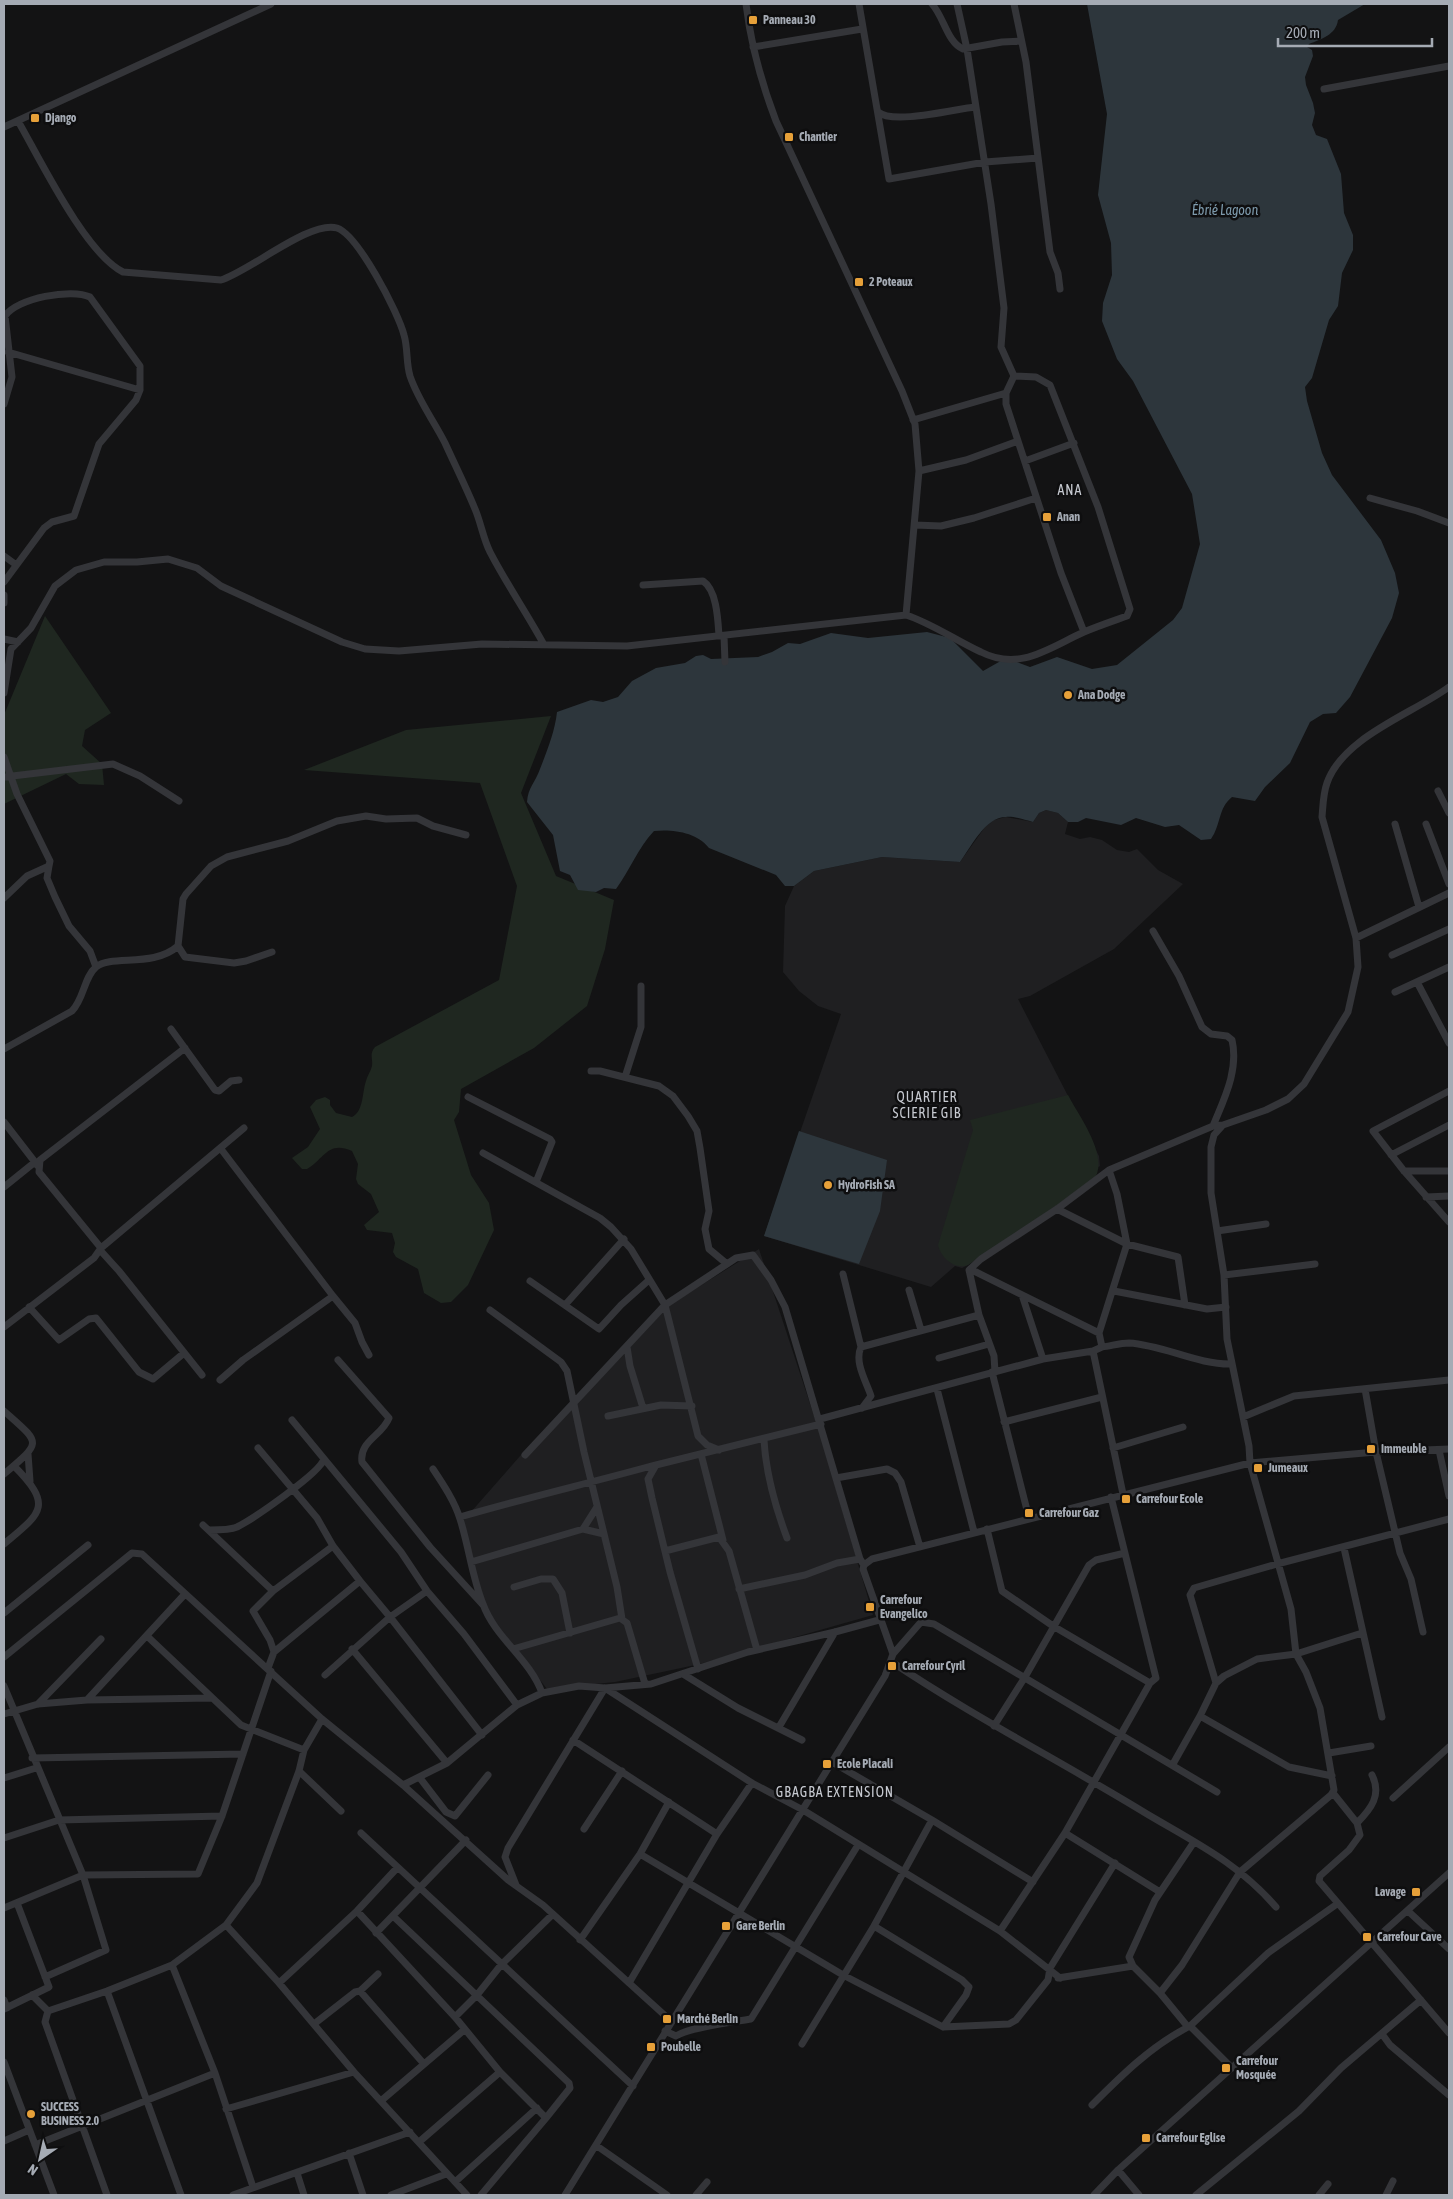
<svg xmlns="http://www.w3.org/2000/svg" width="1453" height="2199" font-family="'Asap Condensed',sans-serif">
<rect width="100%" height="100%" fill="#131314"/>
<path fill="#1f1f21" d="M 1046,810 L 1058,813 L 1068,822 L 1065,834 L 1080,839 L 1090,837 L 1102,840 L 1117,850 L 1129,852 L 1137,849 L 1158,870 L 1183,884 L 1114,949 L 1030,996 L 1018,999 L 1099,1156 L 1100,1166 L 968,1265 L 962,1268 L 955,1266 L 931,1287 L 764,1236 L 841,1014 L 818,1006 L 799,991 L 783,972 L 785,906 L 794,886 L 814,871 L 882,857 L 960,862 L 985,827 L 994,820 L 1006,817 L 1033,822 L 1039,813 Z
M 759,1249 L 819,1431 L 873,1615 L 700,1664 L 615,1682 L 547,1689 L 483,1606 L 463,1521 L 520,1456 L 668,1306 Z"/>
<path fill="#1f2720" d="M 45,616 L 111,713 L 85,730 L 82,746 L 102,764 L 104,785 L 79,784 L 66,774 L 4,804 L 4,715 Z
M 551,716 L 521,793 L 556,876 L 614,900 L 605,949 L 587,1006 L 534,1048 L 461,1089 L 459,1112 L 454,1120 L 471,1175 L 489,1203 L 494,1230 L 468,1285 L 451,1302 L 441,1303 L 424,1293 L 418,1269 L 396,1257 L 393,1252 L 395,1243 L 392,1233 L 367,1230 L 364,1225 L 379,1212 L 371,1194 L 358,1184 L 356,1179 L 358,1164 L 352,1151 C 328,1140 324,1159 307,1169 L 302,1169 L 292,1158 L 308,1147 L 320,1129 L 310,1107 L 316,1100 L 325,1097 L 330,1100 L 330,1105 L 336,1113 L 352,1117 C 364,1111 362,1092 366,1081 C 367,1076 371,1071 372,1066 C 373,1058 369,1054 375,1047 L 499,980 L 517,886 L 480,783 L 304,770 L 406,730 Z
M 1068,1095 C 1080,1118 1111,1158 1093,1181 L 968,1265 C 955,1270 941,1258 938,1245 L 973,1130 L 970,1120 Z"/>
<path fill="#2d363c" d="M 1087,4 L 1365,4 L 1338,20 C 1336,35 1321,39 1309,44 L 1307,47 L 1312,50 L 1313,56 L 1305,77 L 1306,85 L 1313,103 L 1315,113 L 1312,125 L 1316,135 L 1327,139 L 1341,174 L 1344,213 L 1353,235 L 1353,250 L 1342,273 L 1338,306 L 1329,320 L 1312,378 L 1305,387 L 1307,401 L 1322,453 L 1332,475 L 1381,540 L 1395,573 L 1399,593 L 1392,618 L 1350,697 L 1336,713 L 1323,714 L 1310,722 L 1290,763 L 1265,787 L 1255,801 L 1232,797 C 1218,808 1221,825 1211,839 L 1201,840 L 1179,825 L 1165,827 L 1136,818 L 1121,825 L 1086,818 L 1078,822 L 1068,822 L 1058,813 L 1046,810 L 1039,813 L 1033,822 C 1025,820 1014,816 1006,817 C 985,817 971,847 960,862 L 882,857 L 814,871 L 794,886 L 785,886 L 776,875 L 709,848 C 697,832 672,829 654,831 C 638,848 630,870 616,889 L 604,888 L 596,892 L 578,890 L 570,875 L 560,871 L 553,835 L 527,802 C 528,787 535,783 540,769 C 547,751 555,731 557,712 L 591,700 L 603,702 L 618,697 L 632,681 L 656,668 L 685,663 L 696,656 L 703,655 L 711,659 L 758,657 L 772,652 L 788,643 L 800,644 L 831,633 L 868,638 L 927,632 L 950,638 L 983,671 L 1006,658 L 1030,667 L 1057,657 L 1092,669 L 1117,665 L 1173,620 L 1182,608 L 1200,544 L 1192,494 L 1133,381 L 1117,359 L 1102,321 L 1103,303 L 1112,275 L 1111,243 L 1098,195 L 1107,114 Z
M 799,1131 L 887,1160 L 880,1211 L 859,1264 L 764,1236 Z"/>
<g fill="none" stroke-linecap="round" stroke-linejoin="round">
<path stroke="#343539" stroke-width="7" d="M 746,4 C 751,45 761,82 776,121 L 902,391 L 915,424 L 919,471 L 906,615
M 859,4 L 889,179 L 985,162 L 1038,158
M 932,4 C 944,17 947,42 963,49 L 1002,42 L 1021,41
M 957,4 L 967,49 L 991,204 L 1004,308 L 1001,347 L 1014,376 L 1006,393 L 1006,404 L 1061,573 L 1084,632
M 1014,4 L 1026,62 L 1050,252 L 1058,273 L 1060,289
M 753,47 L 862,29
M 1324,89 L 1449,66
M 878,112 C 893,125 955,109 975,107
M 18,121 C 40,159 85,253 123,272 L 221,280 C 250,271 310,220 337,228 C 358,235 398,312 404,335 C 408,348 406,363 410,376 C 418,400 434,421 445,443 C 455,465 466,487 475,509 C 481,523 483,538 490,552 C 506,583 526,612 543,643
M 4,127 L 271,4
M 8,352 L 140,390
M 4,404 L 12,377 L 5,316 C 17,298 72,288 90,297 L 140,366 L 140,390 L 136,400 L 99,444 L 74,516 L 52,522 L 44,528 L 4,582
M 913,420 L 1006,393
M 1025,461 L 1074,443
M 919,471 L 966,460 L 1018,441
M 1370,498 L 1417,511 L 1449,523
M 915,525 L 941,526 L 974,518 L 1036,498
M 4,556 L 15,564
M 643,585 L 703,581 C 717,590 718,621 719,636
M 4,595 L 4,603
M 724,636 L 725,662
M 4,639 L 18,642
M 4,693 L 11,649 L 31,628 L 55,586 L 76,570 L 104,562 L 137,562 L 168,559 L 197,568 L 221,586 L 342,642 L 365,649 L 399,651 L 482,644 L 627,646 L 906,615 C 933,624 955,640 981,652 C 1020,672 1050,647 1084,632 C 1098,626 1113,621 1127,616 L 1130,609 L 1098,507 L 1050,385 L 1036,377 L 1014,376
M 4,757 L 17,794 L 50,861 L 49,866 L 27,876 L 4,898
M 4,777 L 113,764 L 140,776 L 179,801
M 1438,791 L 1449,813
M 1395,824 L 1419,907
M 1426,824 L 1449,884
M 49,866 L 47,878 L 55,897 L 69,926 L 90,951 L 96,967
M 1153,931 L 1179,976 L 1202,1027 L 1211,1034 L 1227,1036 L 1232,1040 C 1239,1070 1224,1099 1213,1126
M 1356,938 L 1449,893
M 178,946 L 185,957 L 234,963 L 246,961 L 272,952
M 1392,955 L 1449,929
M 1417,982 L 1449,1043
M 1395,992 L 1449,967
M 171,1029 L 215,1090 L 219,1091 L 231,1081 L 239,1080
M 4,1049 L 72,1011 C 84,999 84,977 96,967 C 112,954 153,968 178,946 L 183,899 L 186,894 L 211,866 L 227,857 L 288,841 L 337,821 L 366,816 L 386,819 L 417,818 L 433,826 L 466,835
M 625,1077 L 641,1027 L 641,986
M 1449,1091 L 1373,1131 L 1404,1171 L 1449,1222
M 468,1097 L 550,1139 L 552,1142 L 536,1182
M 4,1122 L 38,1166
M 483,1153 L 600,1218 L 611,1227 L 631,1249 L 665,1305 L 698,1436 L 707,1445 L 719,1450
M 1391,1155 L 1449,1125
M 1109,1170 L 1117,1194 L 1127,1244 L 1099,1333 L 1102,1347 L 1093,1351 L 1123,1494
M 1404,1171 L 1449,1171
M 4,1187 L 35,1162
M 1426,1197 L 1449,1196
M 1057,1209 L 1127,1244 L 1178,1257 L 1185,1305
M 1217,1231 L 1266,1224
M 101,1248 L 39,1172 L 40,1160 L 185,1048
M 100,1250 L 119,1271 L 202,1375
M 972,1270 L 1099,1333
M 843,1274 L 861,1347
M 1224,1275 L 1315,1264
M 530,1281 L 599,1329 L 621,1305 L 649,1280
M 909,1290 L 921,1330
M 1114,1291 L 1207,1309 L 1226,1307
M 1022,1295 L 1043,1359
M 333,1296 L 355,1323 L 362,1342 L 369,1355
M 565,1305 L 624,1239
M 29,1307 L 59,1340 L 89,1319 L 96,1318 L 139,1372 L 153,1379 L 184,1353
M 490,1310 L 561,1362 L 567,1371 L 584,1452 L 617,1587 L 622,1619
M 4,1327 L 94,1258 L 101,1248 L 244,1128
M 627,1347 L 630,1366 L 643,1408
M 1102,1347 C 1111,1346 1120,1343 1129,1343 C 1164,1345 1197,1365 1232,1364
M 939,1358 L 989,1344
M 338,1360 L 389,1418 C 382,1436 359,1441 362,1462 L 430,1547 L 483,1605
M 992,1372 L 1029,1518
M 995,1372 L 994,1356 L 979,1315 L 969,1270 L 981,1259 L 1057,1209 L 1109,1170 L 1213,1126 L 1223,1125
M 220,1380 L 243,1360 L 333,1296 L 221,1149
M 937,1389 L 974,1532
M 1365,1389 L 1376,1452 L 1400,1553 L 1411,1579 L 1423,1632
M 862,1408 L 871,1396 C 866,1381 854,1362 861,1347 L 979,1315
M 4,1411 C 41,1444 43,1441 4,1474
M 608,1416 L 661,1405 L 692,1406
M 1243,1417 L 1294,1396 L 1449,1380
M 820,1419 L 1043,1359 L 1093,1351
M 292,1420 L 401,1552 L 427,1591 L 464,1634 L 517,1705
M 1004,1422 L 1102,1397
M 764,1440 C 766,1474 775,1506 787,1538
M 258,1448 L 317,1518 L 333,1546 L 360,1581 L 390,1617 L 482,1735
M 1113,1448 L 1183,1427
M 1439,1450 L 1449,1496
M 28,1454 L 30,1481
M 701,1454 L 723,1540
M 525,1455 L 665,1305 L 727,1264
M 433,1469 C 443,1484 455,1502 460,1519 C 469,1547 472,1577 483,1604 C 495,1638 530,1659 542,1693
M 836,1478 L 887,1469 L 895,1473 L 901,1482 L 920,1547
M 460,1517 C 525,1498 590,1483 655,1465
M 203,1525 L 273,1591
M 583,1529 L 597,1507
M 987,1529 L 1002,1591 L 1053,1626 L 1150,1683 L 1156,1678 L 1155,1674 L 1111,1497
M 210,1530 C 219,1530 230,1530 237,1527 C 253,1519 320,1473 324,1459
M 4,1544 C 41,1513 54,1506 14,1466
M 1344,1548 L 1382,1717
M 665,1551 L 719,1537 L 729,1551 L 757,1650
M 471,1562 L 583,1529 L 604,1534
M 864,1565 L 872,1559 L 1250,1463 L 1376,1452 L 1449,1449
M 514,1587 L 541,1579 L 553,1579 L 562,1593 L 570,1633
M 739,1589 L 805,1575 L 837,1563 L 860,1559
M 4,1613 L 88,1545
M 147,1636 L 241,1725 L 304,1750
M 352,1649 L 447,1763
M 513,1649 L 620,1618 L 627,1623 L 645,1684
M 274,1652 L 270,1640 L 253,1611 L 273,1591 L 333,1546
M 893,1654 L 921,1622 L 934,1624 L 1217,1792
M 4,1657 L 132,1553 L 142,1554 L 322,1719 L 403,1785 L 508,1880 L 543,1905 L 671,2021
M 892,1662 C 974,1717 1062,1762 1147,1814 C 1196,1843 1238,1863 1276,1907
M 268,1668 L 274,1652 L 360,1581
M 698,1669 L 670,1572 L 652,1498 L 648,1479 L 656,1465 L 821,1424
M 683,1674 L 738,1708 L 802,1740
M 325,1675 L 390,1617 L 427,1591
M 1216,1683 L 1190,1595 L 1194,1588 L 1277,1564 L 1449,1519
M 4,1686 L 83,1875 L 106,1950 L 45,1977
M 87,1700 L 212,1698
M 38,1704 L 101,1639
M 4,1714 L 38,1704 L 87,1700 L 185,1594
M 1200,1716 L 1289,1767 L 1332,1776
M 994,1726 L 1025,1677 L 1089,1565 L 1096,1560 L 1125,1553
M 779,1727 L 835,1632
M 573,1740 L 717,1834
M 1329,1753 L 1371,1746
M 32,1758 L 243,1754
M 1173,1764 L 1200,1716 L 1216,1683 L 1224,1676 L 1257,1659 L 1296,1654 L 1362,1633
M 299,1771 L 341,1811
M 4,1778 L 36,1768
M 420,1778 L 446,1812 L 455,1816 L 488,1775
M 403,1785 L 447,1763 L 517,1705 L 542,1693 L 579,1686 L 605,1688 L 651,1684 L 748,1652 L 835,1632 L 879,1620
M 1333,1793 L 1357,1823 L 1360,1835 L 1349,1850 L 1320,1876 L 1319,1881 L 1449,2033
M 1393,1798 L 1449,1747
M 932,1820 L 1033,1882
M 1357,1823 C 1371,1809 1382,1795 1372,1775
M 584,1829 L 622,1771
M 361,1833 L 633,2086
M 1065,1833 L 1160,1892
M 4,1838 L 59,1820 L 222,1816
M 1194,1842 L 1155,1900 L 1129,1957 L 1133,1966 L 1160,1993 L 1188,2027 L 1190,2026 L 1232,2068
M 640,1854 L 843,1975 L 943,2027 L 1009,2024 L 1016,2020 L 1048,1980 L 1050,1968 L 1115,1863
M 516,1885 L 505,1857 L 508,1848 L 605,1688 L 752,1783 L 803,1810 L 1000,1931 L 1060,1978
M 4,1908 L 83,1875 L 198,1874 L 222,1816 L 271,1671
M 357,1911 L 455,2017 L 500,2072 L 546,2118 L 481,2195
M 1408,1911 L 1449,1949
M 393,1916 L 569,2083 L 570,2088 L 546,2118
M 226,1925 L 279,1983 L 354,2072 L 467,2195
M 874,1926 L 962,1980 L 969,1987 L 966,1995 L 943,2027
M 1000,1931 L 1065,1833 L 1150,1683
M 376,1933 L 466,1840
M 580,1940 L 640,1854 L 669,1802
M 172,1965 L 215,2073 L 253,2187
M 1058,1978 L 1133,1966
M 279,1983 L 357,1911 L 397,1868
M 629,1983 L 717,1834 L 752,1783
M 107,1991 L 181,2195
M 360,1991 L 378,1974
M 1160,1993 L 1182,1965 L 1240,1872 L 1331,1795 L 1334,1790 L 1320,1708 L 1306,1672 L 1296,1654 L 1291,1609 L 1250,1463 L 1249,1446 L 1227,1339 L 1224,1275 L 1211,1193 L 1211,1147 L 1214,1135 L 1223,1125 L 1266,1110 L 1288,1099 L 1304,1084 L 1348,1012 L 1358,967 L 1356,938 L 1322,817 C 1323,806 1323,794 1327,783 C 1343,737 1412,714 1449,687
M 32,1995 L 48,2011
M 4,2000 L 7,2008
M 4,2009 L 49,1987 L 17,1903
M 48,2011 L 107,1991 L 172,1965 L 226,1925 L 257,1883 L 299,1771 L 304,1750 L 322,1719
M 48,2011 L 45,2022 L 107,2195
M 455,2017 L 477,1995 L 501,1965 L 552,1915
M 314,2024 L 355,1992 L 360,1991 L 424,2064
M 1190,2026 L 1268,1953 L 1337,1904
M 665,2031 L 676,2036 C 690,2027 733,2022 751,2019 L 858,1845
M 1382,2034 L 1390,2045 L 1449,2095
M 802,2044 L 874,1926 L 932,1820 L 832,1762
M 4,2062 L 54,2195
M 382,2100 L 464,2030
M 1092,2105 C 1122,2075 1150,2047 1188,2027
M 226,2109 L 354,2072
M 4,2141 L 29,2130
M 419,2142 L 500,2072
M 35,2145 L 215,2073
M 597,2146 L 667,2195
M 349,2153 L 363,2195
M 1118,2170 L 1139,2195
M 297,2173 L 304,2195
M 455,2182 L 537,2108
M 233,2195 L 410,2132
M 391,2195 L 446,2174
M 565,2195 L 885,1676 L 893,1654 L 863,1569 L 864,1565 L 860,1559 L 785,1307 L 771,1280 L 753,1255 L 736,1258 L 727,1264 L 709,1249 L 705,1229 L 709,1211 L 700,1148 L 697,1131 L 688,1116 L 673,1096 L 659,1086 L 600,1071 L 591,1071
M 696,2195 L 707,2182
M 1094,2195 L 1118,2170 L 1449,1873
M 1196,2195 L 1299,2111 L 1341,2068 L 1421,2000
M 1319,2195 L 1328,2184
M 1386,2195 L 1393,2181"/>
</g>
<g fill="#e6a039" stroke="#0e0e0f" stroke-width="2">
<rect x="748" y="15" width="10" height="10" rx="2.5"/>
<rect x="30" y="113" width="10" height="10" rx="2.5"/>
<rect x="784" y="132" width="10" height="10" rx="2.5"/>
<rect x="854" y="277" width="10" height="10" rx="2.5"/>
<rect x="1042" y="512" width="10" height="10" rx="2.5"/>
<circle cx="1068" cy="695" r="5"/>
<circle cx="828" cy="1185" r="5"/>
<rect x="1366" y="1444" width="10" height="10" rx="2.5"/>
<rect x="1253" y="1463" width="10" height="10" rx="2.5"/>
<rect x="1121" y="1494" width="10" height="10" rx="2.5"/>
<rect x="1024" y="1508" width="10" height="10" rx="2.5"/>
<rect x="865" y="1602" width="10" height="10" rx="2.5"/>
<rect x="887" y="1661" width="10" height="10" rx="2.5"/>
<rect x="822" y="1759" width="10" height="10" rx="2.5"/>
<rect x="1411" y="1887" width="10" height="10" rx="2.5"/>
<rect x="721" y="1921" width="10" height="10" rx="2.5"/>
<rect x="1362" y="1932" width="10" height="10" rx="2.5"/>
<rect x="662" y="2014" width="10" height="10" rx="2.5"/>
<rect x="646" y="2042" width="10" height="10" rx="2.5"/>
<rect x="1221" y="2063" width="10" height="10" rx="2.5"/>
<circle cx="31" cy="2114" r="5"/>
<rect x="1141" y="2133" width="10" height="10" rx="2.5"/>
</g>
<g text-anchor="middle" stroke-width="5" stroke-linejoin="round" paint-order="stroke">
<g font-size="12" font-weight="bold" fill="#a5abb4" stroke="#0e0e0f" text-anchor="start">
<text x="763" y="24">Panneau 30</text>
<text x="45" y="122">Django</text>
<text x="799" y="141">Chantier</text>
<text x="869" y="286">2 Poteaux</text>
<text x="1057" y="521">Anan</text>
<text x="1078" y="699">Ana Dodge</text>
<text x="838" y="1189">HydroFish SA</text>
<text x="1381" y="1453">Immeuble</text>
<text x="1268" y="1472">Jumeaux</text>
<text x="1136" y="1503">Carrefour Ecole</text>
<text x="1039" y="1517">Carrefour Gaz</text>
<text x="880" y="1604">Carrefour<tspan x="880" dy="14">Evangelico</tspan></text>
<text x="902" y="1670">Carrefour Cyril</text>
<text x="837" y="1768">Ecole Placali</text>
<text x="1406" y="1896" text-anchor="end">Lavage</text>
<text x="736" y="1930">Gare Berlin</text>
<text x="1377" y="1941">Carrefour Cave</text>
<text x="677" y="2023">Marché Berlin</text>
<text x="661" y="2051">Poubelle</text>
<text x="1236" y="2065">Carrefour<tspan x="1236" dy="14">Mosquée</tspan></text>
<text x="41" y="2111">SUCCESS<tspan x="41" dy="14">BUSINESS 2.0</tspan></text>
<text x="1156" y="2142">Carrefour Eglise</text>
</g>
<g font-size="14" font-style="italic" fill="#7e9bad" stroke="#0e0e0f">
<text x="1225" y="215">Ébrié Lagoon</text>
</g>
<g font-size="14" letter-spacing="1" fill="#c6c9d0" stroke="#0e0e0f">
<text x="1070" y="495">ANA</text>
<text x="927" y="1102">QUARTIER<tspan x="927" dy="16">SCIERIE GIB</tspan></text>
<text x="835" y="1797">GBAGBA EXTENSION</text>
</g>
</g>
<rect width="1453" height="2199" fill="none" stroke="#a5abb4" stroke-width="10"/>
<g transform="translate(40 2159) rotate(214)" stroke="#0e0e0f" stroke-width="4" paint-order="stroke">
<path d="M0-4L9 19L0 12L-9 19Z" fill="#a5abb4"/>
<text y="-8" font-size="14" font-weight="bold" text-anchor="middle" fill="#a5abb4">N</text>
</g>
<path d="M1278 38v8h154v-8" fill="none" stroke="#a5abb4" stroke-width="2.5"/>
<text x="1286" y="38" font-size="15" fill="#a5abb4" stroke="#0e0e0f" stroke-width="4" paint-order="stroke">200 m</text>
</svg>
